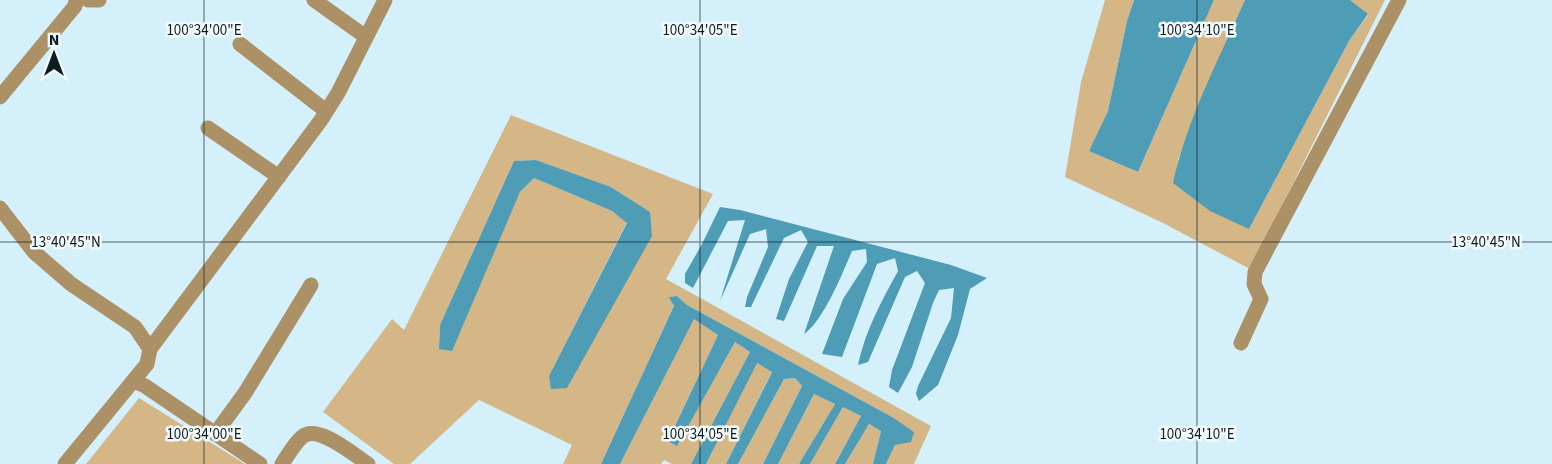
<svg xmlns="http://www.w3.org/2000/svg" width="1552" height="464" font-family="'Source Sans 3',sans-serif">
<rect width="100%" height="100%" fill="#d4f1fb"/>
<path fill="#d5b687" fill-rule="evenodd" d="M 1105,0 L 1134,0 L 1127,21 L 1108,111 L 1089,151 L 1138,172 L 1214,0 L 1245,0 L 1203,97 L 1178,160 L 1249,229 L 1349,41 L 1368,15 L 1350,0 L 1385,0 L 1250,269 L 1163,223 L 1065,177 L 1081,82 Z
M 511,115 L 713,194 L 666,279 L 931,426 L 914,464 L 886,464 L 895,445 L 892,417 L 687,305 L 677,296 L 670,297 L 674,306 L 601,464 L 563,464 L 572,445 L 479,400 L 410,464 L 394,464 L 323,412 L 392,319 L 404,330 ZM 536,160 L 611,187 L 650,212 L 549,376 L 627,222 L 612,211 L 534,178 L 520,192 L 439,349 L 440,325 L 514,161 Z
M 694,318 L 718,335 L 668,441 L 677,445 L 735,342 L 750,352 L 691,464 L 672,464 L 664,460 L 661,464 L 620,464 Z
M 756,363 L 772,371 L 726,464 L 706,464 Z
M 795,378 L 802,386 L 763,464 L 738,464 L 784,379 Z
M 814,394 L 835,404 L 799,464 L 778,464 Z
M 139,398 L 245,464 L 86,464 Z
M 843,407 L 861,416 L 835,464 L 810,464 Z
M 869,424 L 881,431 L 873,464 L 845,464 Z"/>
<path fill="#4e9cb6" d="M 1134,0 L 1214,0 L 1138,172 L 1089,151 L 1108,111 L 1127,21 Z
M 1245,0 L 1350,0 L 1368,14 L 1349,41 L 1249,229 L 1210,211 L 1173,183 C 1187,119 1219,59 1245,0 Z
M 536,160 L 611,187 L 650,212 L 652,236 L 567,388 L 551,389 L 549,376 L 627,223 L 612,211 L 534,178 L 520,192 L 452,351 L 439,349 L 440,325 L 514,161 Z
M 720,207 L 740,210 L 951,265 L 987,278 L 970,289 L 958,335 L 938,385 L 919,401 L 916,394 L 918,386 L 951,318 L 954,288 L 939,290 L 933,303 L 912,367 L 898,393 L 889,387 L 892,370 L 925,283 L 917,271 L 905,277 L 868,362 L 858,365 C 865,331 881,302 898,271 L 895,258 L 877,264 L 842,357 L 822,354 L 843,299 L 867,262 L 866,249 L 852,251 C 842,274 824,320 804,334 L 834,246 L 817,246 L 784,321 L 776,319 L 789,279 L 808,242 L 801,230 L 784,238 L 751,307 L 745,307 L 747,297 L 768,247 L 766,229 L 750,234 L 720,301 L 745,220 L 728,221 L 693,288 L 685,283 L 685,274 L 702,244 Z
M 677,296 L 687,305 L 892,417 L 914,432 L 911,442 L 895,445 L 886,464 L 873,464 L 881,431 L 869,424 L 845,464 L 835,464 L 861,416 L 843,407 L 810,464 L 799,464 L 835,404 L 814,394 L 778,464 L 763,464 L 802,386 L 795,378 L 784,379 L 738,464 L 726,464 L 772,372 L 757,363 L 706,464 L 691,464 L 750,352 L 735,342 L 677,446 L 668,441 L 718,335 L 694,319 L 620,464 L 601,464 L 674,306 L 669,297 Z"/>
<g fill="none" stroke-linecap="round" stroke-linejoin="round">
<path stroke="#ac9167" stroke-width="15" d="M 88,0 L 99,0
M 314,0 L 366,37
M 240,44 L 326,111
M 0,97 L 75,6 L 76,0
M 208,128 L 279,177
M 0,208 L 34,252 L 71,284 L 135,327 L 150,349 L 147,364 L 65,464
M 1241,343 L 1261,299 L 1254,284 L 1255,272 L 1399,0
M 150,349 L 321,120 L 338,93 L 385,0
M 134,381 L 145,386 L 260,464
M 215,434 L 245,393 L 311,285
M 282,464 C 288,455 294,444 302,437 C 317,423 354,455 368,464"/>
</g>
<path fill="none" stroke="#0e1c21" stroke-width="1.5" stroke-opacity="0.45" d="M 204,0 L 204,464M 700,0 L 700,464M 1197,0 L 1197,464M 0,242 L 1552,242"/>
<g font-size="15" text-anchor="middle" fill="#0e1c21" stroke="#f3fafc" stroke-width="5" stroke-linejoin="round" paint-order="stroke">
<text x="204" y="35">100°34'00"E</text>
<text x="700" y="35">100°34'05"E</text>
<text x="1197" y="35">100°34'10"E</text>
<text x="66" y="247">13°40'45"N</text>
<text x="1486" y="247">13°40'45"N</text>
<text x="204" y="439">100°34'00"E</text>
<text x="700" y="439">100°34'05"E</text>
<text x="1197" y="439">100°34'10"E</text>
</g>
<g transform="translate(54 54)" stroke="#f3fafc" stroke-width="4.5" paint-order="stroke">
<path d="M0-4.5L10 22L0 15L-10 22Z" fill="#0e1c21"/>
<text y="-9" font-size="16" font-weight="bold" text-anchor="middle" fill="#0e1c21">N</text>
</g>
</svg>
